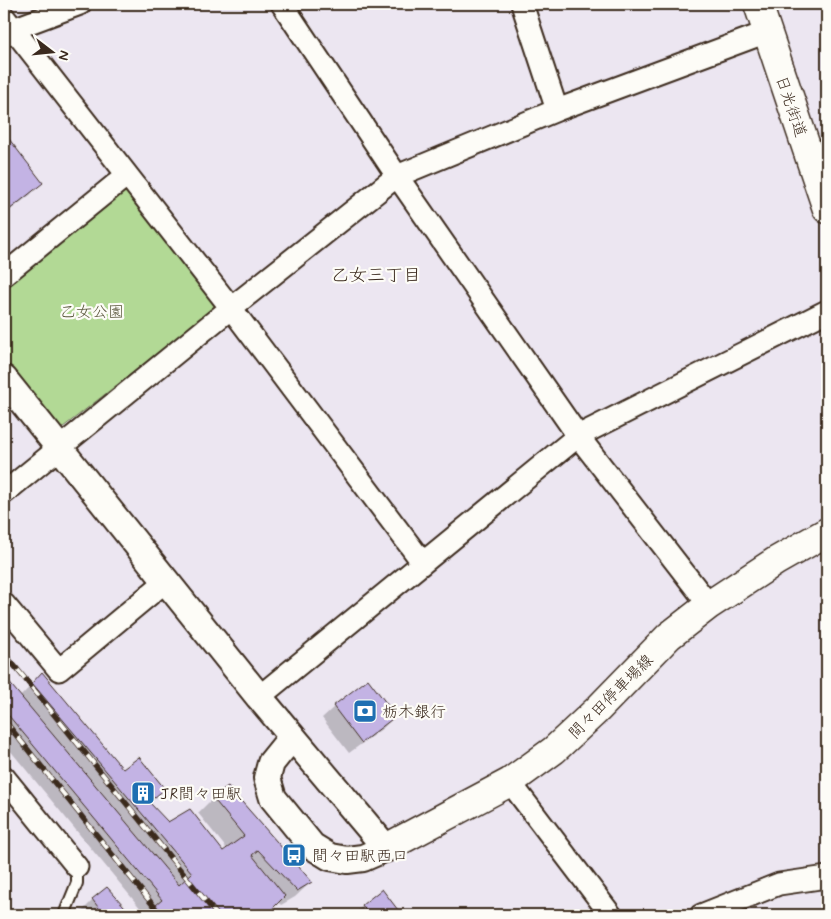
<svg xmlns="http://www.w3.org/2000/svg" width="831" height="919" font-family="Mynerve,'Klee One',sans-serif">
<rect width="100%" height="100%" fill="#ece6f1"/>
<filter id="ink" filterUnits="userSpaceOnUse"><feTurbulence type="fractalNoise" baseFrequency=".02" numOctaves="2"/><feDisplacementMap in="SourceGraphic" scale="10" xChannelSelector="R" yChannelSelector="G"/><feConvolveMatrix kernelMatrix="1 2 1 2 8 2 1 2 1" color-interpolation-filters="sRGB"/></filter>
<g filter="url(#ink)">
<path fill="#b2d995" stroke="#76825a" d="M 128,189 L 219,305 L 58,431 L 4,362 L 4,285 Z"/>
<path fill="#0003" d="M 8,140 L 41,183 L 30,195 L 4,215 L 4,144 Z
M 42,674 L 123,771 L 163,789 L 149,803 L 168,824 L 222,853 L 227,849 L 198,813 L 213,798 L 311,882 L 295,897 L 281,905 L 278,902 L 267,912 L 270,915 L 146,915 L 4,743 L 4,684 L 7,681 L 20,697 Z
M 334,707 L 395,716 L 383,728 L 349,753 L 322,718 Z
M 107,889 L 130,915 L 78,915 L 93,900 Z
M 382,891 L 396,910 L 391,915 L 356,915 L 355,914 L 362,906 Z"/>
<path fill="#c3b3e4" stroke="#3b2a1e" d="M 9,139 L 43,183 L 4,214 L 4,142 Z
M 42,672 L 123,769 L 139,757 L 165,789 L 149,802 L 168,822 L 190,809 L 223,851 L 244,836 L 212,797 L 228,786 L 312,882 L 297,891 L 258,850 L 252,855 L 285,896 L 269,912 L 271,915 L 144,915 L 162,900 L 4,710 L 4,682 L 7,680 L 179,885 L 192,873 L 32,683 Z
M 368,679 L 396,716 L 361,743 L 333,706 Z
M 107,887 L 132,915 L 104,915 L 92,899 Z
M 382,889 L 398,910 L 391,915 L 369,915 L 362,905 Z"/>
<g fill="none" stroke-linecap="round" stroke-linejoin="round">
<g stroke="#3b2a1e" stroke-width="14">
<path id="service" d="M 64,915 L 77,883 L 77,867"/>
</g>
<g stroke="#3b2a1e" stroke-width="25">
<path id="minor" d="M 282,4 L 397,176 L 578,436 L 709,605
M 522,4 L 557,110
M 4,17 L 231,308 L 423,563
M 4,36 L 13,29 L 80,4
M 4,275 L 127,175
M 4,493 L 231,308 L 397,176 L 557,110 L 767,32
M 4,604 L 59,670 L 166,581
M 259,697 L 578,436 L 827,311
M 4,777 L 77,867
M 510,782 L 611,915
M 701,915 L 779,884 L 827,877"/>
</g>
<g stroke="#3b2a1e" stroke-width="30">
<path id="tertiary" d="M 4,379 L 259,697 L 386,848 L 363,858 L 347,860 L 330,857 L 312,846 L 273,798 L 267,778 L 271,763 L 292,737"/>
</g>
<g stroke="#3b2a1e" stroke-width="31">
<path id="secondary" d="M 386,848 L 510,782 L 554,750 L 597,710 L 669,636 L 709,605 L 776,561 L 827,532"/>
</g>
<g stroke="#3b2a1e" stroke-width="31">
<path id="trunk" d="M 758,4 L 827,209"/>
</g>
<use href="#service" stroke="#fdfcf7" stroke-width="10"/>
<use href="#minor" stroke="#fdfcf7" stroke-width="21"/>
<use href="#tertiary" stroke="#fdfcf7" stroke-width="26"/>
<use href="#secondary" stroke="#fdfcf7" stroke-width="28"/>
<use href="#trunk" stroke="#fdfcf7" stroke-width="28"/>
<g stroke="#3b2a1e" stroke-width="5.5">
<path id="rail" d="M 4,653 L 217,915
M 4,720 L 161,915"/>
</g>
<use href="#rail" stroke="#fdfcf7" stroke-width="4" stroke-dasharray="11" stroke-linecap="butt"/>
</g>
</g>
<defs>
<g id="bank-square" transform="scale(1.25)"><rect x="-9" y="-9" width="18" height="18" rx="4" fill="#1f6fb2" stroke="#fdfcf7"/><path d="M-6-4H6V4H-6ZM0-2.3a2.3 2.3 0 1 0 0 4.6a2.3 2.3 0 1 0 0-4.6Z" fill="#fff"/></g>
<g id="building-square" transform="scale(1.25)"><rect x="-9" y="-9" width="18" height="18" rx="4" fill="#1f6fb2" stroke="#fdfcf7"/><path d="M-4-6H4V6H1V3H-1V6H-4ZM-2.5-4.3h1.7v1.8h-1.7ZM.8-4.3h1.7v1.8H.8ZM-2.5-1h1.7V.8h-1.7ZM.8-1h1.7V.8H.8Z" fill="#fff"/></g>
<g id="bus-square" transform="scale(1.25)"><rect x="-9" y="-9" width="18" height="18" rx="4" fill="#1f6fb2" stroke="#fdfcf7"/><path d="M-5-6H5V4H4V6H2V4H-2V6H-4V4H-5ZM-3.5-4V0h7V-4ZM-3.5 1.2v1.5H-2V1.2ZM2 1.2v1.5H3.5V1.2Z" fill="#fff"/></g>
</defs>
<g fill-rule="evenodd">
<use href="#bank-square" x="365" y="711"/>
<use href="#building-square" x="143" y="793"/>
<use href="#bus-square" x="294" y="855"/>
</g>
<g text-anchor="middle" stroke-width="4.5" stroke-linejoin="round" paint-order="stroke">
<g font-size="16" fill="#3b2a1e" stroke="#fdfcf7">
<text transform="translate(792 106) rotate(71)" y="6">日光街道</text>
<text transform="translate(610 696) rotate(-45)" y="6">間々田停車場線</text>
</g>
<g font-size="16" fill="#59563c" stroke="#fdfcf7">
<text x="92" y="317">乙女公園</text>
</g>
<g font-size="16" fill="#3b2a1e" stroke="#fdfcf7" text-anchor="start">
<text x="382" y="717">栃木銀行</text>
<text x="160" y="799">JR間々田駅</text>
<text x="312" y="861">間々田駅西口</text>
</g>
<g font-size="18" fill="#3b2a1e" stroke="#fdfcf7">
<text x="376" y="281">乙女三丁目</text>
</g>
</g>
<rect width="831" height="919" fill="none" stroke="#fdfcf7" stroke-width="20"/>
<rect x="10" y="10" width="811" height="899" fill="none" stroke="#3b2a1e" stroke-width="2" filter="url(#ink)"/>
<g transform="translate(52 52) rotate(106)" stroke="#fdfcf7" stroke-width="4" paint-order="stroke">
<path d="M0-4L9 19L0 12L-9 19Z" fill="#3b2a1e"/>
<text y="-8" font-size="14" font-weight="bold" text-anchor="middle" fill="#3b2a1e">N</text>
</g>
</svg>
